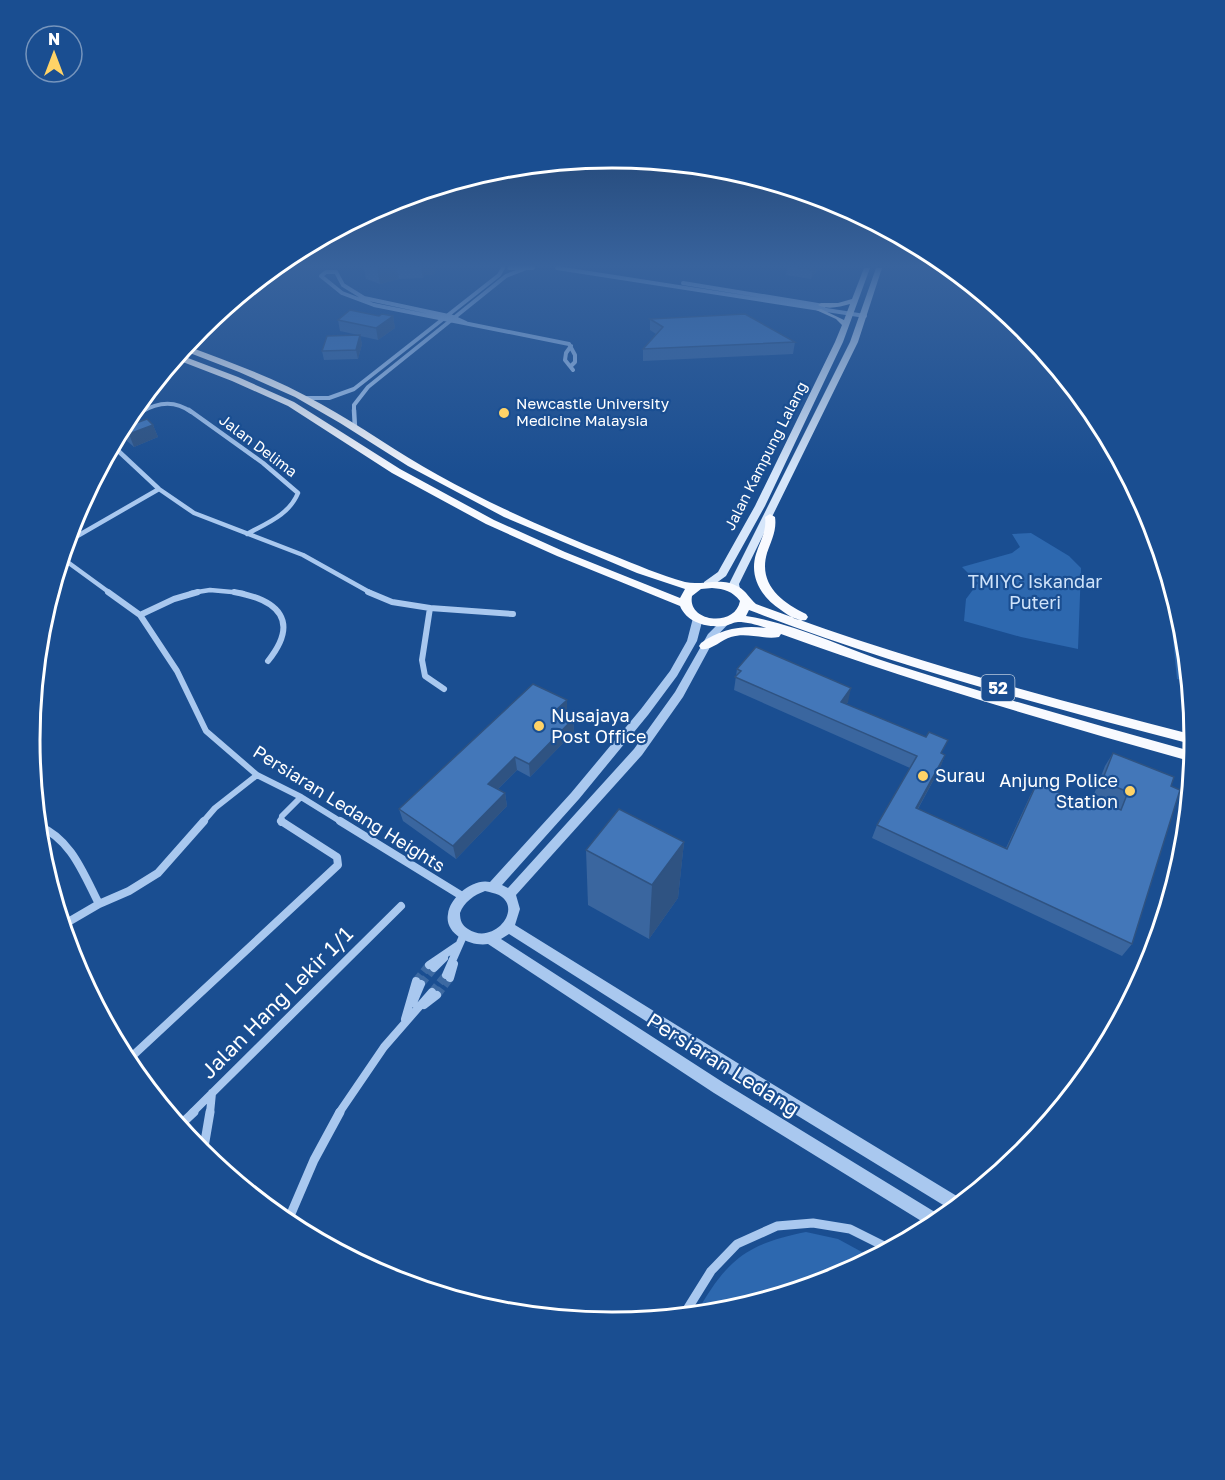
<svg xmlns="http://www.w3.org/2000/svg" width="1225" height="1480" font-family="'Golos Text',sans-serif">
<rect width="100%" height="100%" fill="#1a4e91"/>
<path fill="#2d68af" d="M 1031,533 L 1069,556 L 1081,568 L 1078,649 L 1021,637 L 964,621 L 966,599 L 978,583 L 962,567 L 1012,553 L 1020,547 L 1012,534 Z
M 1167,580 L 1170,581 L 1184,627 L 1189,682 L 1177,679 Z
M 806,1232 L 838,1239 L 873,1258 C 821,1286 755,1308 696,1314 C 726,1261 745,1244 806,1232 Z"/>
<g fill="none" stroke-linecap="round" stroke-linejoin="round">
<path stroke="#3c69a2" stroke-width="8" stroke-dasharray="8 4" stroke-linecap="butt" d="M 416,981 L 429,965
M 421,984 L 434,968
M 432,992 L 446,975
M 437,995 L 450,978"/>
<path stroke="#a9c8ef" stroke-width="4" d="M 509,268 L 533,268
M 557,268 L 865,316
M 683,283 L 824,306
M 466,323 L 453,317 L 364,298 L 343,285 L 336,272 L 326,272 L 321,276 L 342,293 L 374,305 L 569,344 L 575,355 L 575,362 L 571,366
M 571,346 L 566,353 L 565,360 L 573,370
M 302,398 L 329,398 L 354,389 L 499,275 L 503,268
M 141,412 C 158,402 175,400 191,412
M 354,412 L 354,405 L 368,387 L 506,276 L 524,269"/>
<path stroke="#a9c8ef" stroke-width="4.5" d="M 189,410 L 263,463 L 298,493 C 289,515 267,523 247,534
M 354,410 L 355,428
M 125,421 L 143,410
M 113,446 L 159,489 L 194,513 L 303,555 L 371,593
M 67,542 L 159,489
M 62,558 L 110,593
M 191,593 L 210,590 L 243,593"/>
<path stroke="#a9c8ef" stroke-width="6" d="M 108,592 L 140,615 L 177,671 L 206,731 L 257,775 L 301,797 L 343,823
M 234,592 C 279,600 300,621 268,661
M 368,592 L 392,602 L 430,608 L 422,660 L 425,676 L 444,689
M 430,608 L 513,614
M 140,615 L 174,599 L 198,592
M 202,823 L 215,808 L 257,775
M 281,823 L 282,816 L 301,797"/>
<path stroke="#a9c8ef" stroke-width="8" d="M 340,821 L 462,896
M 38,826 C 71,838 84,875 99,904
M 63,925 L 99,904 L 129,891 L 158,873 L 204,821
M 429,965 L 457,946
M 434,968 L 444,958
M 446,975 L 464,934
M 450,978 L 454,964
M 413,1003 L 421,984
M 424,1005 L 437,995
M 405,1019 L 416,981
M 127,1061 L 338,865 L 337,857 L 281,821
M 192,1113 L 401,906
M 210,1113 L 212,1093
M 339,1113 L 384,1047 L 432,992"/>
<path stroke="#a9c8ef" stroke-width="9" d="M 179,1126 L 194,1112
M 203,1153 L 210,1112
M 287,1223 L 314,1160 L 340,1112
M 683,1316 L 711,1271 L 737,1244 L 777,1226 L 813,1223 L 850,1229 L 890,1249"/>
<path fill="#a9c8ef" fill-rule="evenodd" d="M 698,615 L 703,618 L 697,641 L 677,676 L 648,715 L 579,799 L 502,885 L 508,888 L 634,749 L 675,692 L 708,634 L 723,619 L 729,619 L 731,621 L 715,638 L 683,697 L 642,755 L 516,895 L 520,909 L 515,925 L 736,1062 L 965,1201 L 953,1211 L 726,1072 L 509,934 L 501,939 L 724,1083 L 943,1217 L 944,1218 L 931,1227 L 714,1093 L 488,944 C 471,947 444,934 448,914 C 450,897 473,878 490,882 L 571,793 L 641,709 L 670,671 L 687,641 L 693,618 ZM 485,891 C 489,892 495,893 499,895 C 524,909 493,946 468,929 C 462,925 460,921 460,913 C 464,902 474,895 485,891 Z"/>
<path fill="#d6e6fa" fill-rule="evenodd" d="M 864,268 L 870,268 L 843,342 L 765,506 L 726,576 L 712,586 L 704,586 L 704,582 L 718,572 L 755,506 L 835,342 L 842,325 L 836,319 L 816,310 L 821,309 L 844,320 L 850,304 C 840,307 827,310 818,305 L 821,303 L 838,303 L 852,299 Z
M 876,268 L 882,268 L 858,342 L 739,584 L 740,589 L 735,592 L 731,591 L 729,584 L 850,342 Z"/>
<path fill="#f8faff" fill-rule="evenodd" d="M 187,346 C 233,363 279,380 321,404 C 361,426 398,453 438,475 C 494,506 553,532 612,555 C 637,565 660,575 685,582 C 703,586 721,576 739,587 C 746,591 750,599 756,604 C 899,658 1046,697 1194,735 L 1195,745 C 1044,706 895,666 749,610 L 746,616 C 794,623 846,649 893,664 C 993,696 1093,724 1194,752 L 1193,762 C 1054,723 916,683 781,634 L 779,637 C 764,640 747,632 731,637 C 721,640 711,651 701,649 L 699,646 L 701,643 C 721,629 742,625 766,628 C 758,625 747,622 738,622 C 734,622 729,625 725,626 C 708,628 687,623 680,606 L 557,556 L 486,524 L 392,473 L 288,406 L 232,381 L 175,359 L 180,355 L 238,377 L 294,402 L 400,469 L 494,520 L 565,552 L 680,598 L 685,589 L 637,573 L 504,517 L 408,466 L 340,423 L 295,397 L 239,372 L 182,350 ZM 712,588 C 725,589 732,591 740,601 C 735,628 687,622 692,596 L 701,589 Z
M 770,514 L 775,517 C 777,531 771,541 767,553 C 758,584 781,602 806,614 L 808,617 L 806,620 C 797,622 788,615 781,610 C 761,597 749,577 756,554 C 760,541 767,531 765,517 Z"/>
</g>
<path fill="#3a669f" d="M 364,268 L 435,268 L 435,274 L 424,275 L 423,278 L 399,279 L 380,284 L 366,279 Z
M 787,268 L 818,268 L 811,279 L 786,275 Z
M 379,316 L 393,316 L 395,328 L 378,340 L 360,336 L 362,344 L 358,359 L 324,360 L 322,351 L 358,335 L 340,331 L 338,320 Z
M 650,319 L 795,342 L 793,354 L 643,361 L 643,349 L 656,334 L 650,330 Z
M 153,425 L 158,437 L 134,447 L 127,441 L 122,428 Z
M 737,669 L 848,702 L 846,704 L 945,755 L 940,768 L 918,809 L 1006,848 L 1030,796 L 1037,783 L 1096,808 L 1101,801 L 1118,808 L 1119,805 L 1094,794 L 1105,766 L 1113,753 L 1171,786 L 1132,944 L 1122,956 L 872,838 L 877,825 L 910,768 L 734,690 Z
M 567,713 L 565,715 L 573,719 L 574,732 L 530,777 L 517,770 L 498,789 L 505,793 L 507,806 L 456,859 L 403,821 L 399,809 Z
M 684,842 L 678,898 L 649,939 L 588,905 L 586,850 Z"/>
<path fill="#2f5382" d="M 377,268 L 397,268 L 399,279 L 380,284 Z
M 421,268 L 435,268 L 435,274 L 424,275 L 423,278 Z
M 814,268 L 818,268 L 817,269 L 811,279 L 813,270 Z
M 393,316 L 395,328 L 378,340 L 376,328 Z
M 360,335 L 362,344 L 358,359 L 356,350 Z
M 153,425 L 158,437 L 134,447 L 129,434 Z
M 851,688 L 848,702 L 837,715 L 841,702 Z
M 567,700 L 567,713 L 557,723 L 556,710 Z
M 573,719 L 574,732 L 530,777 L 529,764 Z
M 945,755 L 940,768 L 911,821 L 916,808 Z
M 515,757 L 517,770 L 490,797 L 488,784 Z
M 505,793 L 507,806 L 456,859 L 453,846 Z
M 684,842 L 678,898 L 649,939 L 652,885 Z"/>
<path fill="#4377b9" stroke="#2f5382" stroke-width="1.5" d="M 798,268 L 814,268 L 813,270 Z
M 350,310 L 379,316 L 382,314 L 393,316 L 376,328 L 338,320 Z
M 745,314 L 795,342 L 643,349 L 663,327 L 650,319 Z
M 360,335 L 356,350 L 322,351 L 327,336 Z
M 147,419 L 153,425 L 129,434 L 122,428 Z
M 756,647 L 851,688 L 841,702 L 926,737 L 929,732 L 948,740 L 941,753 L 945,755 L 916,808 L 1007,849 L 1037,783 L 1098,809 L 1101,801 L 1121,810 L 1128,792 L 1102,781 L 1113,753 L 1174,777 L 1171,786 L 1180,790 L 1132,944 L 877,825 L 917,756 L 735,677 L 741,671 L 737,669 Z
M 533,684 L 567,700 L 556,710 L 573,719 L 529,764 L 515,757 L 488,784 L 505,793 L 453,846 L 399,809 Z
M 619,809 L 684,842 L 652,885 L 586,850 Z"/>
<linearGradient id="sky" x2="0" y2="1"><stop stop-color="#0e2b50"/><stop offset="0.56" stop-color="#38639d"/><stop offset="1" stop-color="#38639d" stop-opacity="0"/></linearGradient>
<rect width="1225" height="475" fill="url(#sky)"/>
<g fill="#ffd367" stroke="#1a4e91" stroke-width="2">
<circle cx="504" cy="413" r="6"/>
<circle cx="539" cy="726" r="6"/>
<circle cx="923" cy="776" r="6"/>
<circle cx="1130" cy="791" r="6"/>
</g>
<g text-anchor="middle" stroke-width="4.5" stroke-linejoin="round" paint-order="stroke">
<g font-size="15" fill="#fff" stroke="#1a4e91" text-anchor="start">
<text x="516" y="409">Newcastle University<tspan x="516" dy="17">Medicine Malaysia</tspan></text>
</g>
<g font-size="15" fill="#fff" stroke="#1a4e91">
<text transform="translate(258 446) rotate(37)" y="5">Jalan Delima</text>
<text transform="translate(766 456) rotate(-63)" y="5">Jalan Kampung Lalang</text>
</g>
<rect fill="#1a4e91" stroke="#bacade" stroke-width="1.5" x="981.5" y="675" width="33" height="26" rx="4.5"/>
<g font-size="16" font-weight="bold" fill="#fff">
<text x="998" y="694">52</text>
</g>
<g font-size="18" fill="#cfe3fa" stroke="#1a4e91">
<text x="1035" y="588">TMIYC Iskandar<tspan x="1035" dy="21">Puteri</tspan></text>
</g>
<g font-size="18" fill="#fff" stroke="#1a4e91" text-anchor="start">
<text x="551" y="722">Nusajaya<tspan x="551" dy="21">Post Office</tspan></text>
<text x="935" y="782">Surau</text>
<text x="1118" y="787" text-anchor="end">Anjung Police<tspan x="1118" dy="21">Station</tspan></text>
</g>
<g font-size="18" fill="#fff" stroke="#1a4e91">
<text transform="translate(349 809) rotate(32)" y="6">Persiaran Ledang Heights</text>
</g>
<g font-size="21" fill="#fff" stroke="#1a4e91">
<text transform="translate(277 1003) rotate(-45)" y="7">Jalan Hang Lekir 1/1</text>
<text transform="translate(723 1065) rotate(32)" y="7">Persiaran Ledang</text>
</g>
</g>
<path d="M0 0H1225V1480H0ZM40 740a572 572 0 1 1 1144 0a572 572 0 1 1-1144 0Z" fill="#1a4e91" fill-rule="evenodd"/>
<path fill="none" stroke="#fff" stroke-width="3" d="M40 740a572 572 0 1 1 1144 0a572 572 0 1 1-1144 0Z"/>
<g transform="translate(54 54)"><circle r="28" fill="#1a4e91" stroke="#7695bd" stroke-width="1.5"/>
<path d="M0-4.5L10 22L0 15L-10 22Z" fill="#ffd367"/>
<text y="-9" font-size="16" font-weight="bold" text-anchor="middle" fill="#ffffff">N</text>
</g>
</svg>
